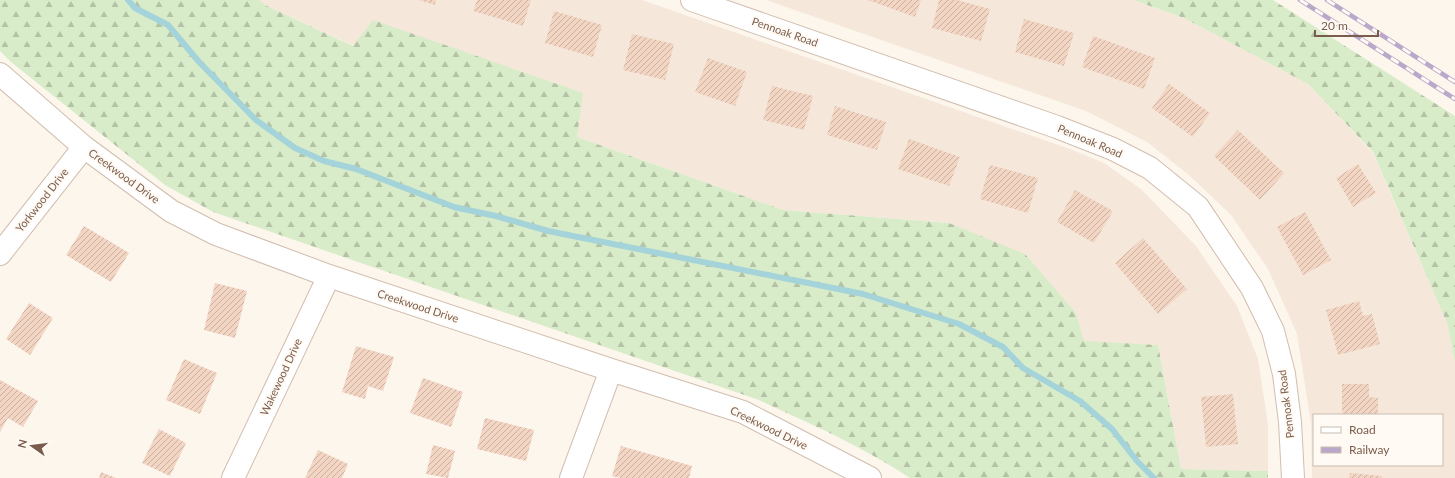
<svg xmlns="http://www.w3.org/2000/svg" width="1455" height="478" font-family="Lato,sans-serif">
<defs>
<pattern id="forest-firs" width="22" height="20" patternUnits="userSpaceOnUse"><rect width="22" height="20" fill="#d8ecc9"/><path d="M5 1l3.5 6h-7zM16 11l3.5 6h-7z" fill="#b4c2a5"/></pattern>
<pattern id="building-hatch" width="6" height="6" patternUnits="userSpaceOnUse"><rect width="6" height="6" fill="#f3d5c3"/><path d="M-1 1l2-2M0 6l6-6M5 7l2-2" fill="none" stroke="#cab0a1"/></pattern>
</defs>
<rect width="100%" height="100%" fill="#fdf6ec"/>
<path fill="#f5e8da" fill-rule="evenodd" d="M 259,0 L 642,0 L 1070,149 L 1104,163 L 1141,189 L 1196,246 L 1237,306 L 1258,359 L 1268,425 L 1268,471 L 1181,469 L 1158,345 L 1084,342 L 1076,313 L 949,223 L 783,210 L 577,137 L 582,93 L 373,21 L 354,46 L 267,6 Z
M 766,0 L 1132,0 L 1184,18 L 1308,84 L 1373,153 L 1447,323 L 1455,362 L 1455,478 L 1312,478 L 1311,424 L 1297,334 L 1268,269 L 1231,215 L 1189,175 L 1147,142 L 1086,111 ZM 1314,415 L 1442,415 L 1442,465 L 1314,465 Z"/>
<path fill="url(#forest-firs)" d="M 0,0 L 259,0 L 267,6 L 353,46 L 373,20 L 583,93 L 577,137 L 783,210 L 949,223 L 1025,254 L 1076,313 L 1084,341 L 1158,345 L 1181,469 L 1268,471 L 1268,478 L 910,478 C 862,446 811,424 759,400 L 213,212 L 165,185 L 11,62 L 0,51 Z
M 1133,0 L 1273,0 L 1455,116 L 1455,362 L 1447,323 L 1373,152 L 1308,84 L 1184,18 Z"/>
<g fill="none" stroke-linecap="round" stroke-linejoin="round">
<path stroke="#a5d3da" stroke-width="6" d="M 128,0 L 135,8 L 168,25 L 200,63 L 256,120 L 295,148 L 324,161 L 356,169 L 454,207 L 496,216 L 548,231 L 863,294 L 959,324 L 1003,347 L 1023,368 L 1080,401 L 1112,429 L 1137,461 L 1154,478"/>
</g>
<path fill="url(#building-hatch)" d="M 419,0 L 436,0 L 435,5 Z
M 477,0 L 531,0 L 523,26 L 473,11 Z
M 868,0 L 921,0 L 915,17 Z
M 939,0 L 957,0 L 990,9 L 981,41 L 932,28 Z
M 554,11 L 602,25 L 593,57 L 545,43 Z
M 1024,19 L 1074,33 L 1064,66 L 1015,52 Z
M 632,34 L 674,44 L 665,80 L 623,70 Z
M 1093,36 L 1155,58 L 1144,89 L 1082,67 Z
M 708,58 L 747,72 L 735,106 L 695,92 Z
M 1169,84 L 1210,113 L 1193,137 L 1152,108 Z
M 772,86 L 813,96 L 804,130 L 763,120 Z
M 835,106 L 886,122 L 877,150 L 827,135 Z
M 1238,130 L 1284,173 L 1260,200 L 1214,156 Z
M 909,139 L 960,157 L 949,186 L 898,169 Z
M 1358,164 L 1376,193 L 1353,207 L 1336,178 Z
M 990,165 L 1038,178 L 1028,213 L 980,199 Z
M 1075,190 L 1113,211 L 1094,243 L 1057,222 Z
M 1305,212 L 1331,260 L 1303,275 L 1277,227 Z
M 84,226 L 129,253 L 111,282 L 66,255 Z
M 1143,238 L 1187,289 L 1158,314 L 1115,263 Z
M 215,283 L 247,291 L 235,338 L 204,330 Z
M 1359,301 L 1363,316 L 1372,314 L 1380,344 L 1338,355 L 1326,310 Z
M 29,303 L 53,318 L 30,355 L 6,339 Z
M 356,346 L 394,357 L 383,391 L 368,386 L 365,399 L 342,392 Z
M 184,359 L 217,373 L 200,414 L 166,400 Z
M 423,378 L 463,392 L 451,427 L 410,413 Z
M 0,380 L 38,401 L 23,427 L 8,418 L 0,432 Z
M 1342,384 L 1369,384 L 1369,397 L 1378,398 L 1378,415 L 1342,415 Z
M 1233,394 L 1238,444 L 1206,447 L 1201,397 Z
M 485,418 L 534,430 L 526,461 L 477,449 Z
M 159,429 L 186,443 L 170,476 L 142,463 Z
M 433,445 L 455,451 L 448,478 L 426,474 Z
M 621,446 L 692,466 L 689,478 L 621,478 L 612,476 Z
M 318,450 L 348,464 L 342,478 L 305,478 Z
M 101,472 L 116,478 L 99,478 Z
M 1350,473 L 1382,476 L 1382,478 L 1349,478 Z"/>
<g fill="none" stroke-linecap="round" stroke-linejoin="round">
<g stroke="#d1beb0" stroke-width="24">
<path id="street" d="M 692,0 L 1057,127 L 1113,149 L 1150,168 L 1198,207 L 1252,288 L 1273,331 L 1284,374 L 1290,422 L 1293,478
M 0,74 L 84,147 L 171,211 L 216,234 L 329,276 L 611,370 L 743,412 L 870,478
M 0,254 L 84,147
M 233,478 L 329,276
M 571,478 L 611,370"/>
</g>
<use href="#street" stroke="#fff" stroke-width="22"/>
<g stroke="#b9a8c9" stroke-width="4.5">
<path id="rail" d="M 1300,0 L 1455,99
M 1327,0 L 1455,82"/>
</g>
<use href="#rail" stroke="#fffaf3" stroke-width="3" stroke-dasharray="9" stroke-linecap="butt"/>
</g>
<g text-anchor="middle" stroke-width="4" stroke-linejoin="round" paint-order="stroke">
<g font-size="11" fill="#7a5c4d" stroke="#fffaf3">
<text transform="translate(785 32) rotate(19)" y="4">Pennoak Road</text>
<text transform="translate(1090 141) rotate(23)" y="4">Pennoak Road</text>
<text transform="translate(124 176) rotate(36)" y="4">Creekwood Drive</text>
<text transform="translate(42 200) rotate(-52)" y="4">Yorkwood Drive</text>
<text transform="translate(418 306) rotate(18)" y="4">Creekwood Drive</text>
<text transform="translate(281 377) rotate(-65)" y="4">Wakewood Drive</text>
<text transform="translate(1286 404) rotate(-97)" y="4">Pennoak Road</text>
<text transform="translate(769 428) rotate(26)" y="4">Creekwood Drive</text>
</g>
</g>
<rect x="1313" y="414" width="130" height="52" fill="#fffaf3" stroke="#cabbb1"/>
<rect x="1321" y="427" width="20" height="6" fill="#ffffff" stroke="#cabbb1"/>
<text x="1349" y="434" font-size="12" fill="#7a5c4d">Road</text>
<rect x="1321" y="447" width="20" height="6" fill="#b9a8c9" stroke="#cabbb1"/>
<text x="1349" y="454" font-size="12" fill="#7a5c4d">Railway</text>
<g transform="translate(32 446) rotate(284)" stroke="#fffaf3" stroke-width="3" paint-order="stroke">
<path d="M0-3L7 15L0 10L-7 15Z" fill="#7a5c4d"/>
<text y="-6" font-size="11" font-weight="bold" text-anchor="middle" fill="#7a5c4d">N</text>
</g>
<path d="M1315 30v6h63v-6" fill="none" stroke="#7a5c4d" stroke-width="2"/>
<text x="1321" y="30" font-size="12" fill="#7a5c4d" stroke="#fffaf3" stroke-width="3" paint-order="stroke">20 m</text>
</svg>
